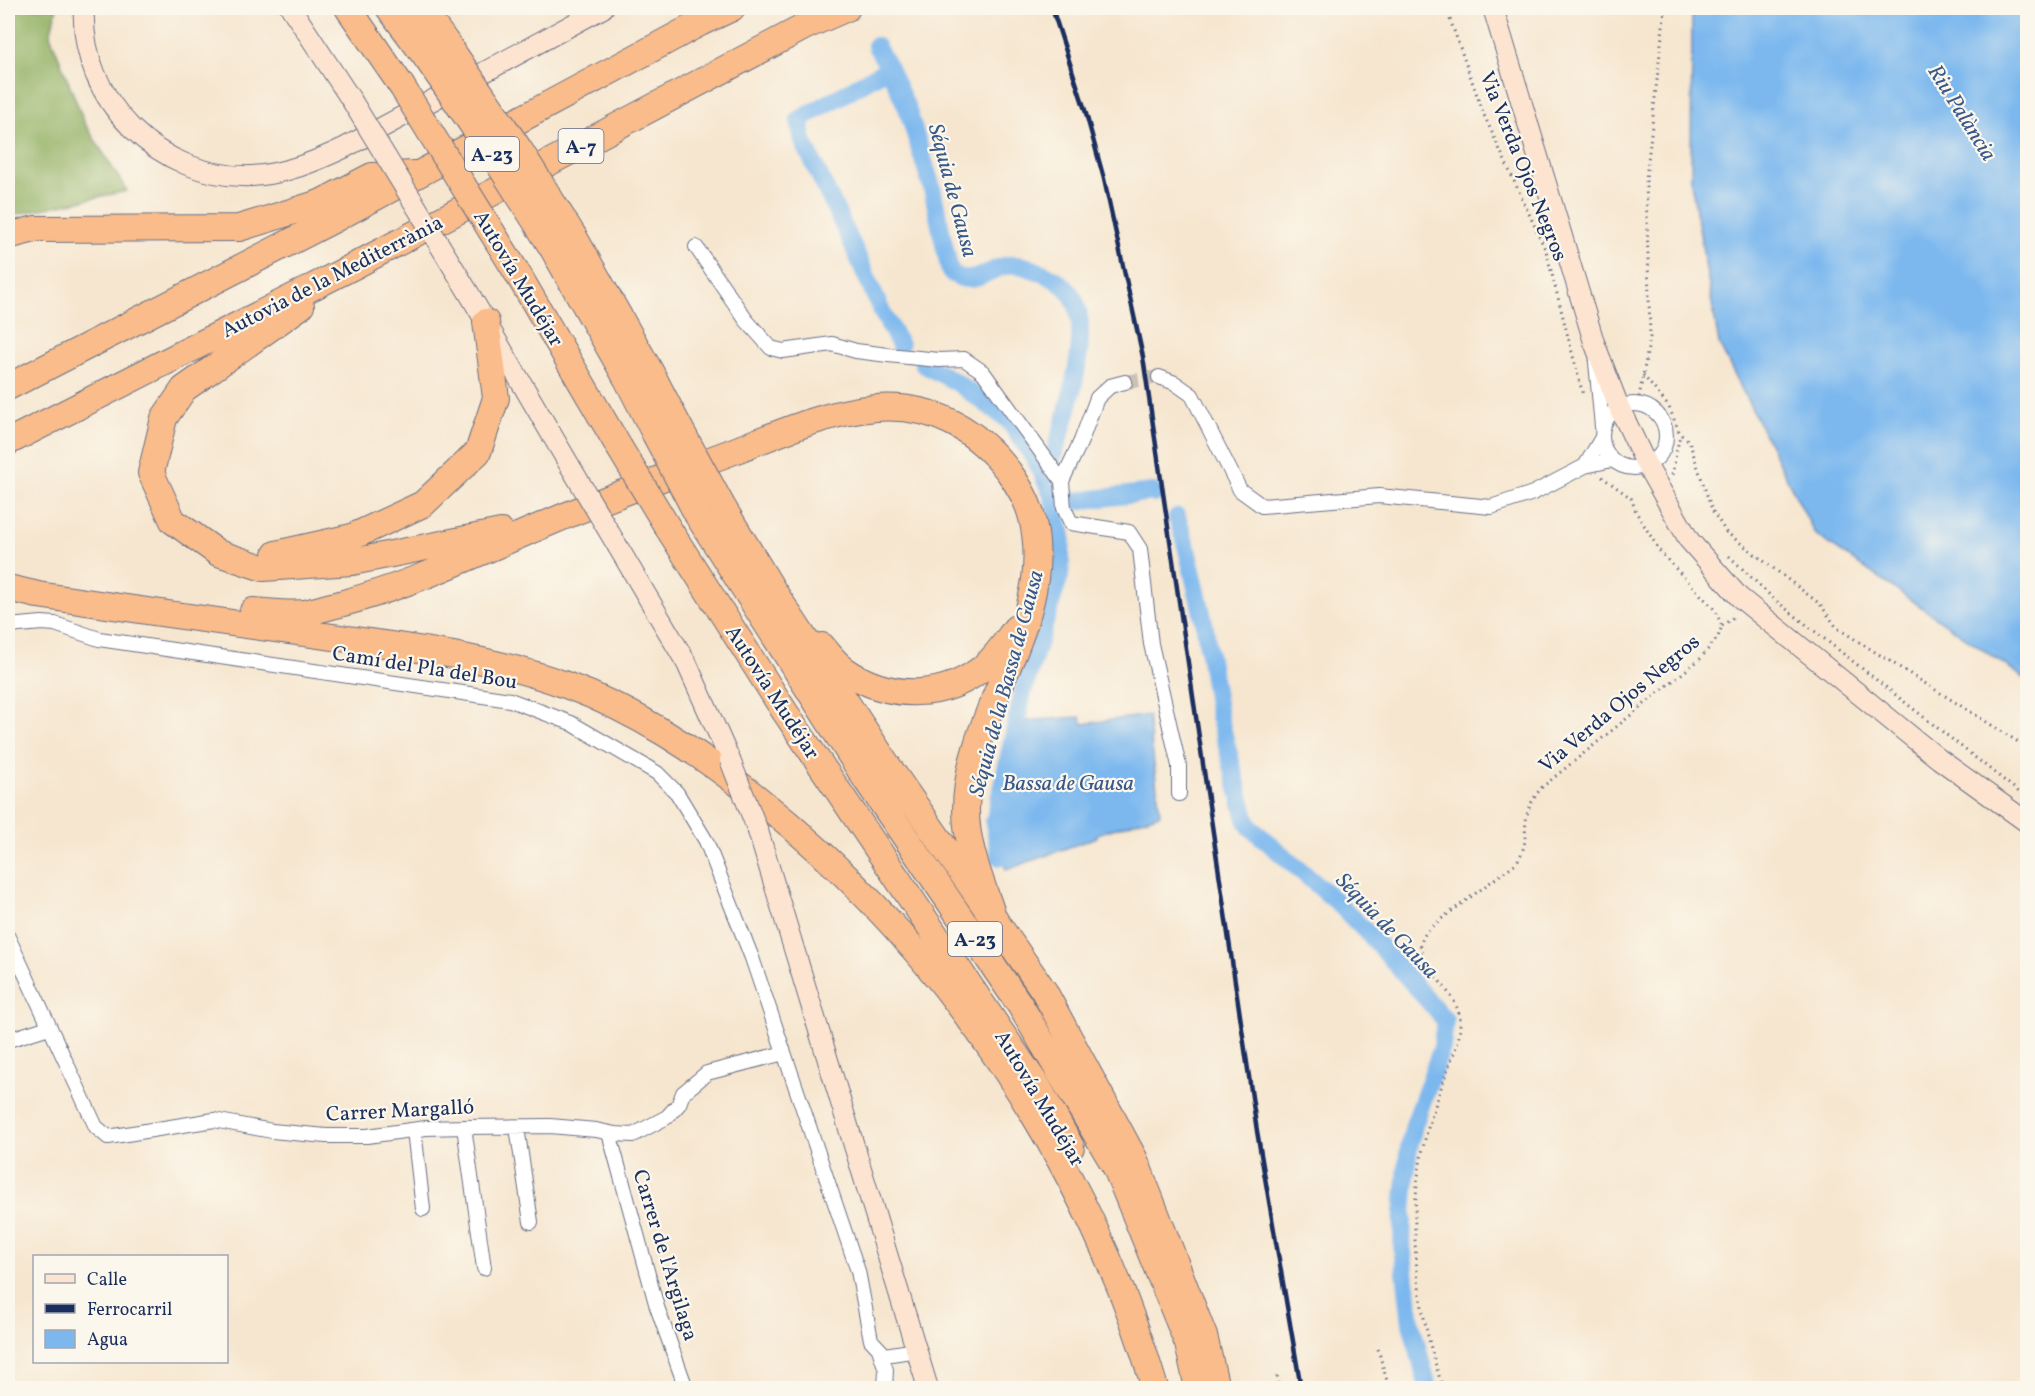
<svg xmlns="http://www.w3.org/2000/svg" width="2035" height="1396" font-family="Vollkorn,serif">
<rect width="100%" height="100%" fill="#fbf7ec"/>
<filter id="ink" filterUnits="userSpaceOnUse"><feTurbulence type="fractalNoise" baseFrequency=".0167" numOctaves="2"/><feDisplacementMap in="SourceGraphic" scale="12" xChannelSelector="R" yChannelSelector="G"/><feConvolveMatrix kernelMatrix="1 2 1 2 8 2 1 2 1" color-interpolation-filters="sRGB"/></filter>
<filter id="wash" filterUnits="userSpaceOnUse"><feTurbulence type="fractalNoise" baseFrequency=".008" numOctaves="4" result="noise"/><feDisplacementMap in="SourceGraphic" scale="24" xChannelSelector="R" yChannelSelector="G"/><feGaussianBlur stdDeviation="1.35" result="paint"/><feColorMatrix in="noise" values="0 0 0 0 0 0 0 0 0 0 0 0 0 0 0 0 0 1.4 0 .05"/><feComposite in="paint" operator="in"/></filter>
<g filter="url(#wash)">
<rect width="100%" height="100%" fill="#f6e6cf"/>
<path fill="#94b266" stroke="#587062" stroke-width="1.5" d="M 8,8 L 57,8 L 50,35 L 85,124 L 127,191 L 8,216 Z"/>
<path fill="#7cb8ee" stroke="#4c74a6" stroke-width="1.5" d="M 1692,8 L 2027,8 L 2027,680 L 1815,534 L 1719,344 L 1691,182 Z
M 1148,715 L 1160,814 L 1097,834 L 1097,837 L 1006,870 L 996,822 L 1023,721 L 1080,717 L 1083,724 Z"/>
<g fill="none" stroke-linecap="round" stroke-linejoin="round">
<path stroke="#7cb8ee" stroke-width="18" d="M 876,46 L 889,68 L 907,108 L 932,188 L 950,272 C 975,290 986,268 1010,265 C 1022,263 1034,270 1045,274 C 1056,279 1067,287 1073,297 C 1093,332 1066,418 1054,455
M 889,68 L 799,120 L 803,141 L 853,246 L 881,310 L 900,345
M 923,364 L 956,382 L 1008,420 L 1035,459 L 1052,494 L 1062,536 L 1060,575 L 1023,692 L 994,823 L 1000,857
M 1067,497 L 1074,501 L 1084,500 L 1153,492 L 1155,494
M 1177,517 L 1187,549 L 1204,622 L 1219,716 L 1246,819 L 1250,827 L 1337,902 L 1378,944 L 1445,1020 L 1442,1047 L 1414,1125 L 1408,1153 L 1403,1213 L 1402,1246 L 1411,1323 L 1428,1388"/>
</g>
</g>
<g filter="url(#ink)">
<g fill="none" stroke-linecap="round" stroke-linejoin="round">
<path stroke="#cac1b8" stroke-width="14" stroke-dasharray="14 7" stroke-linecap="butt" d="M 1125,382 L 1159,377"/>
<g stroke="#686f86" stroke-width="16">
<path id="street" d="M 696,247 L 746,320 L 771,348 L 783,351 L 832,344 L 856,351 L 888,355 L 939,360 L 964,359 L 983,372 L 1062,481 L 1064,508 L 1071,523 L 1129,532 L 1140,549 L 1151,644 L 1179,766 L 1179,794
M 1596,362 L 1602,427
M 1159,377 L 1175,383 L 1192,395 L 1240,490 L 1262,506 L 1379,496 L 1491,507 L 1533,493 L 1585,466
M1602 436a32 32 0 1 1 64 0a32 32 0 1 1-64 0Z
M 1601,439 L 1585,466 L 1612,460
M 1062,481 L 1081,441 L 1097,398 L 1110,386 L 1125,382
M 8,626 L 42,623 L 55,624 L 99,639 L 510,700 L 571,723 L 657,773 L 677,793 L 706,841 L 752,958 L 858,1271 L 871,1340 L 885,1355 L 917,1350
M 8,937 L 96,1127 L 108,1137 L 214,1120 L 272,1131 L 326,1136 L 367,1136 L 426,1128 L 464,1127 L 550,1126 L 596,1130 L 615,1134 L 633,1135 L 667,1117 L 679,1104 L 683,1093 L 707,1073 L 784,1053
M 8,1040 L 49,1027
M 464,1127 L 484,1268
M 517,1127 L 531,1222
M 414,1130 L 423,1209
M 609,1133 L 657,1307 L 686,1388
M 879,1349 L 886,1370 L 885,1388"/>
</g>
<g stroke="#686f86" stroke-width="22">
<path id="secondary" d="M 84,8 C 79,100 160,180 252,176 C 285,174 314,162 344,148 L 603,8
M 291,8 L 352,101
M 1493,8 L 1594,342 L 1619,407 L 1647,466 L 1689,540 L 1739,597 L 1939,759 L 2028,823
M 470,295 L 570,466
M 618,547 L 687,664 L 730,760
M 758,831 L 928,1388"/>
</g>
<g stroke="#686f86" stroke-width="28">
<path id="highway" d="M 348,8 L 401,85
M 389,8 L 428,60
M 421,8 L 450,48
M 8,236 L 35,229 L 239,228 L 320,203 L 372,176 L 414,174
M 574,237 L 650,371 L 678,425
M 553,249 L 627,379 L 655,434
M 516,271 L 619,447
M 301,306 L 184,389 L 164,418 L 151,473 L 173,521 L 218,553 L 263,568 L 352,562 L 501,532
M 8,387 L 331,221 L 700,23 L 732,8
M 8,442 L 356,265 L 806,26 L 847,8
M 722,506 L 774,592 L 890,769 L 1044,991 L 1135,1160 L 1204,1336 L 1216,1388
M 698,516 L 867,781 L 1020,1005 L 1116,1168 L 1188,1344 L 1196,1379
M 668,528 L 785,712 L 1038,1087 L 1071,1147
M 276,554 L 352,537 L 423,504 L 478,452 L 496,398 L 486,322
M 8,588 L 38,595 C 126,608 215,621 303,633 C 391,645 482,654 566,685 C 637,711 698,752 757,798 C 943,945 1088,1161 1155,1388
M 253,611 C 270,612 289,615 305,613 C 315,611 326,607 336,605 C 411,586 481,551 553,521 C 612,496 673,474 734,451 C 779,433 827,412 876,408 C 933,404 975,428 1009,472 C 1019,486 1028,501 1032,518 C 1058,622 966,708 966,810 C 966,848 983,886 995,922
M 822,646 C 829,654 836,664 845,670 C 888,700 946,701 987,664 C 998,654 1007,640 1016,628"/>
</g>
<path stroke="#686f86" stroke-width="3" stroke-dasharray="1.5 4.5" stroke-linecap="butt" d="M 1446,8 L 1484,115 L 1546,251 L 1583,395
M 1643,375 L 1669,407 L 1680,434 L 1689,441 L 1712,510 L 1726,532 L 1820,604 L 1837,628 L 2028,748
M 1638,403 L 1650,337 L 1646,179 L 1665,8
M 1672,475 L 1680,434
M 1729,556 L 1775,600 L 2019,792
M 1722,626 L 1735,616
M 1378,1349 L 1389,1388
M 1277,1376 L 1279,1388
M 1443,1388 C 1415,1306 1404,1213 1428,1128 C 1434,1108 1441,1088 1448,1068 C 1454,1053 1460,1040 1460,1024 C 1462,993 1417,968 1421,944 C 1422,934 1433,926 1440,920 L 1516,863 C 1529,844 1523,835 1527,815 C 1529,805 1535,796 1541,788 L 1700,659 L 1718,637 L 1722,626 L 1715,610 L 1661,553 L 1636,512 L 1631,498 L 1602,477"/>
<use href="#street" stroke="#fff" stroke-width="14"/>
<use href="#secondary" stroke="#fde4d0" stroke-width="20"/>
<use href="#highway" stroke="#f9bc8a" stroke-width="26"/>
<path stroke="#1b2f5e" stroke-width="4.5" d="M 1052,8 L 1085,110 L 1104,179 L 1143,357 L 1257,1131 L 1301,1388"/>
<g stroke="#686f86" stroke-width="22" stroke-linecap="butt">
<path id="secondary-bridge" d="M 352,101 L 470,295
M 570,466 L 618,547
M 730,760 L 758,831"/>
</g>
<g stroke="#686f86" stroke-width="28" stroke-linecap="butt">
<path id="highway-bridge" d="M 450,48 L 519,149 L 574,237
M 428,60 L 497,161 L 553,249
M 401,85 L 516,271
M 678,425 L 722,506
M 655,434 L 698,516
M 619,447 L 668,528"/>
</g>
<use href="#secondary-bridge" stroke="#fde4d0" stroke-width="20"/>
<use href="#highway-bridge" stroke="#f9bc8a" stroke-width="26"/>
</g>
</g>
<g text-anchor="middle" stroke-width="4.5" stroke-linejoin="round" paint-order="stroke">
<g fill="#fbf7ec" stroke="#5e6b89" stroke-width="1.5">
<rect x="558.5" y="129" width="45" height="34" rx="4.5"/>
<rect x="465" y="137" width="54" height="34" rx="4.5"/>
<rect x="948" y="922" width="54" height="34" rx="4.5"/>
</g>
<g font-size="20" font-weight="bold" fill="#1b2f5e">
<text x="581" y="153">A-7</text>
<text x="492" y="161">A-23</text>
<text x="975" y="946">A-23</text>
</g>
<g font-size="21" fill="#1b2f5e" stroke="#fbf7ec">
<text transform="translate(1524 166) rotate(68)" y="7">Via Verda Ojos Negros</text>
<text transform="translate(332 276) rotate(-27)" y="7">Autovia de la Mediterrània</text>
<text transform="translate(519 278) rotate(59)" y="7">Autovía Mudéjar</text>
<text transform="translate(425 667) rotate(9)" y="7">Camí del Pla del Bou</text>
<text transform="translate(773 692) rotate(57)" y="7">Autovía Mudéjar</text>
<text transform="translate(1619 703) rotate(-40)" y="7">Via Verda Ojos Negros</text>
<text transform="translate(1040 1098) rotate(59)" y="7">Autovía Mudéjar</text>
<text transform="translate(400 1110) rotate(-3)" y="7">Carrer Margalló</text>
<text transform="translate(666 1255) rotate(73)" y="7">Carrer de l'Argilaga</text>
</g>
<g font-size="22" font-style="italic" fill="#385889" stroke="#fbf7ec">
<text transform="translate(1963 112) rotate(58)" y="8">Riu Palància</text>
<text transform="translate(954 190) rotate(75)" y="8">Séquia de Gausa</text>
<text transform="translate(1005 683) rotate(-75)" y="8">Séquia de la Bassa de Gausa</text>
<text x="1068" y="790">Bassa de Gausa</text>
<text transform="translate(1388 925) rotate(46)" y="8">Séquia de Gausa</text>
</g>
</g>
<rect width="2035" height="1396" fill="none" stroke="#fbf7ec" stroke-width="30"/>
<rect x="33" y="1255" width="195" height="108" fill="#fbf7ec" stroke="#a1a7b3" stroke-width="1.5"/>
<rect x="45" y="1274" width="30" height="9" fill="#fde4d0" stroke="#a1a7b3" stroke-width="1.5"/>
<text x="87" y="1285" font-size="18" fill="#1b2f5e">Calle</text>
<rect x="45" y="1304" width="30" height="9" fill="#1b2f5e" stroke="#a1a7b3" stroke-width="1.5"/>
<text x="87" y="1315" font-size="18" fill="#1b2f5e">Ferrocarril</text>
<rect x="45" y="1330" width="30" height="18" fill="#7cb8ee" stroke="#a1a7b3" stroke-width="1.5"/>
<text x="87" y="1345" font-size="18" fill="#1b2f5e">Agua</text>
</svg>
